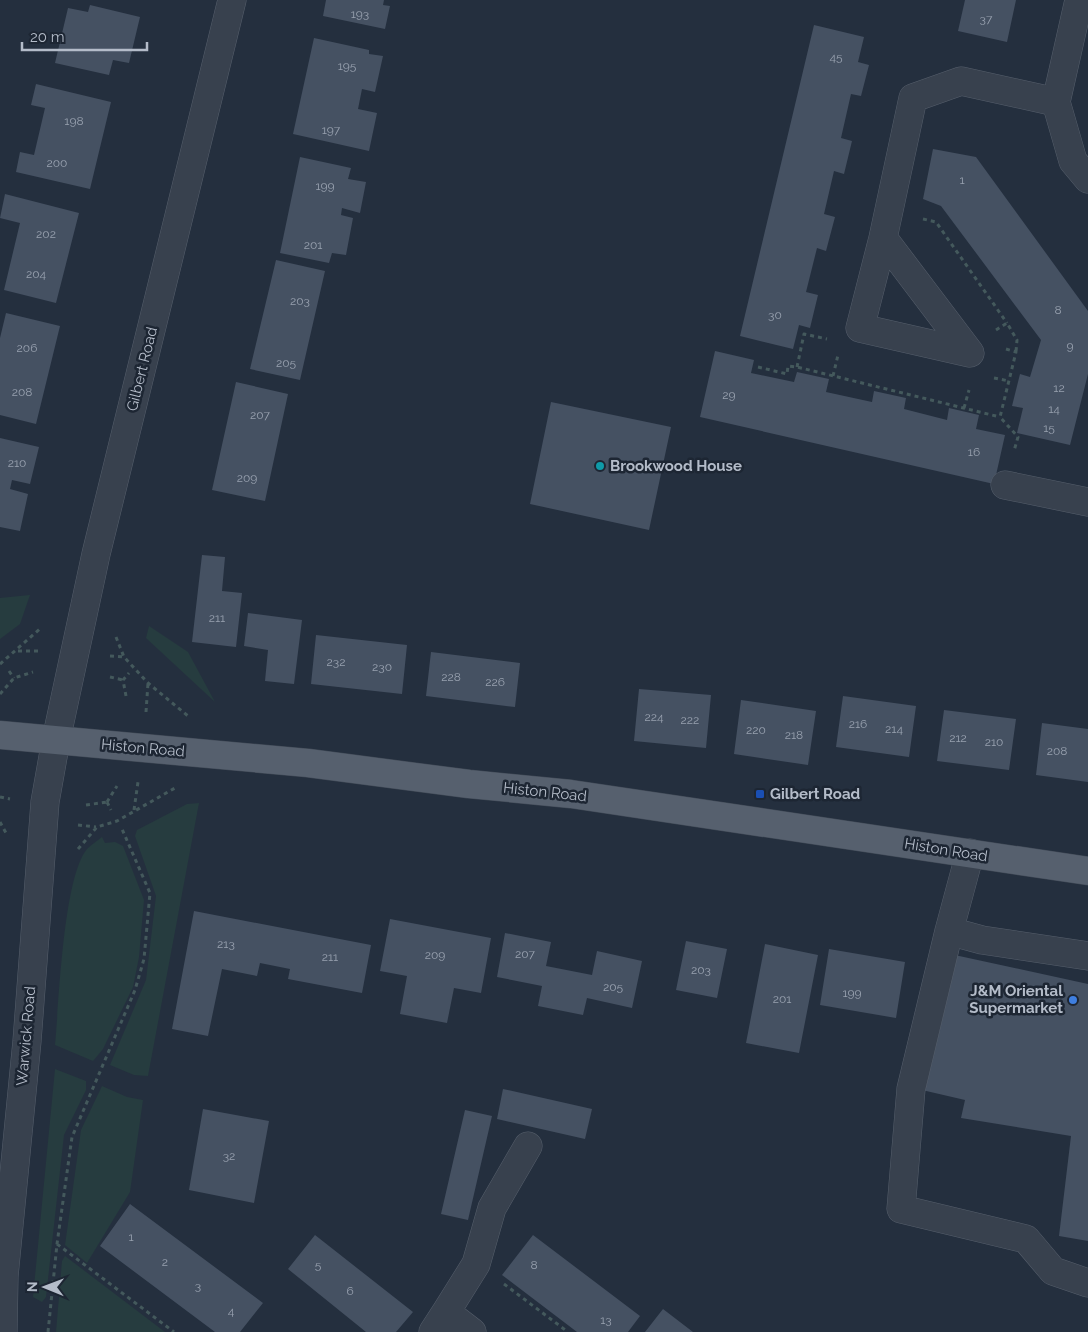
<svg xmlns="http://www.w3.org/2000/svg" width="1088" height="1332" font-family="Raleway,sans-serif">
<rect width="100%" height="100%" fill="#242f3e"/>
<path fill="#263c3f" d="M 30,595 L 20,624 L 0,639 L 0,598 Z
M 149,626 L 188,652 L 215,702 L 146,638 Z
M 199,803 L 148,1076 L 134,1075 L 110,1065 L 146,980 L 156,896 L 135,836 L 137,830 L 187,804 Z
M 102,837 L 105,843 L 115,842 L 123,846 L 144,900 L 139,957 L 133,987 L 103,1049 L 93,1061 L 55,1045 C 59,1004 63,878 87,849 C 91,845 97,841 102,837 Z
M 55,1069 L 86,1081 L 86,1090 L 64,1135 L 46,1297 L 42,1302 L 33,1297 Z
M 102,1086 L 127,1097 L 143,1100 L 130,1192 L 87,1263 L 65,1245 L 81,1130 Z
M 65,1256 L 165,1332 L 56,1332 L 62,1261 Z"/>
<path fill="#455162" d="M 326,0 L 384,0 L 383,5 L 390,6 L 385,29 L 323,16 Z
M 965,0 L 1016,0 L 1007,42 L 958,31 Z
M 90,5 L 140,17 L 129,63 L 113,60 L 109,75 L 55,63 L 68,8 L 88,12 Z
M 814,25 L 864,37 L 858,62 L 869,65 L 861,96 L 851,94 L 841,138 L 852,141 L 844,174 L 834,171 L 824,214 L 835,217 L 826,251 L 817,248 L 806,292 L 818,295 L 810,328 L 799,325 L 793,349 L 740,336 Z
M 314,38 L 369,50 L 369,54 L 383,56 L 375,92 L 362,89 L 358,109 L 377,113 L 369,151 L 293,134 Z
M 36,84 L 111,102 L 90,189 L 16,172 L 20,152 L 34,155 L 45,108 L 31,105 Z
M 933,149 L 976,157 L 1088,311 L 1088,374 L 1070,445 L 1017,433 L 1023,408 L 1012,406 L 1020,374 L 1030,377 L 1041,340 L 941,206 L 923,199 Z
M 300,157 L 351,168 L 348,179 L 366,182 L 360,213 L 342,208 L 341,215 L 353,218 L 346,255 L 332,253 L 329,263 L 280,253 Z
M 5,194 L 79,213 L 56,303 L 4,290 L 20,223 L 0,218 Z
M 276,260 L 325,271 L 300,380 L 250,369 Z
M 6,313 L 60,326 L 36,424 L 0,415 L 0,338 Z
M 715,351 L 754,360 L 751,373 L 794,382 L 797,372 L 829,379 L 826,392 L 872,402 L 874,391 L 906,398 L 904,409 L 947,420 L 949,408 L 979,415 L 976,429 L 1005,435 L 994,484 L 700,417 Z
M 236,382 L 288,394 L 265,501 L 212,490 Z
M 551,402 L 671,427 L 649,530 L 530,504 Z
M 0,438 L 39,447 L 30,484 L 12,480 L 10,489 L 28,494 L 20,531 L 0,527 Z
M 202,555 L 225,557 L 222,591 L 242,593 L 236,647 L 192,642 Z
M 248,613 L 302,620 L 294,684 L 265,681 L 268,650 L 244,646 Z
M 316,635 L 407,645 L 402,694 L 311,684 Z
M 431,652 L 520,663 L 515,707 L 426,696 Z
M 639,689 L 711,695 L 706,748 L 634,741 Z
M 843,696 L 916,706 L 909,757 L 836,747 Z
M 741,700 L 816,711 L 808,765 L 734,754 Z
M 944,710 L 1016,719 L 1009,770 L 937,761 Z
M 1042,723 L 1088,729 L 1088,782 L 1036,775 Z
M 194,911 L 371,945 L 362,993 L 288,979 L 290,969 L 260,963 L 257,976 L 222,969 L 208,1036 L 172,1029 Z
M 390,919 L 491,938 L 481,993 L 454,988 L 447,1023 L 400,1014 L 407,976 L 380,971 Z
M 505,933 L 551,942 L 546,966 L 592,975 L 597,951 L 642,961 L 632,1008 L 587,998 L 583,1015 L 538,1006 L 542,986 L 497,977 Z
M 686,941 L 727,949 L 717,998 L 676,990 Z
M 765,944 L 818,955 L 799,1053 L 746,1043 Z
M 829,949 L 905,962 L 896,1018 L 820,1005 Z
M 950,954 L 1088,984 L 1088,1241 L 1059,1236 L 1071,1136 L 961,1118 L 965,1100 L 922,1090 Z
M 503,1089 L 592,1109 L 585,1139 L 497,1119 Z
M 203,1109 L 269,1121 L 254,1203 L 189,1190 Z
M 465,1110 L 492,1116 L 468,1220 L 441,1214 Z
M 130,1204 L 263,1303 L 240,1332 L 215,1332 L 100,1246 Z
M 315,1235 L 413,1312 L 396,1332 L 366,1332 L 288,1269 Z
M 533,1235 L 640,1316 L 628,1332 L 577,1332 L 502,1275 Z
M 663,1309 L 693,1332 L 645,1332 Z"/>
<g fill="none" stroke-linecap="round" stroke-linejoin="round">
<g stroke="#565f6c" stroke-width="29">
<path id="minor" d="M 1079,0 L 1056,102 L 1073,161 L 1088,179
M 883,238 L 860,328 L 970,353 L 883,238 L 913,98 L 961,81 L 1056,102
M 1005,485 L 1088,502
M 970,853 L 949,931 L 982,940 L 1088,956
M 949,931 L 911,1089 L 901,1209 L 1026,1239 L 1053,1271 L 1088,1283
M 446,1312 L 476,1264 L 492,1208 L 528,1146
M 3,1332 L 4,1276 L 27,1041 L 45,802 L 56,740 L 96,554 L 232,0
M 433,1332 L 446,1312 L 472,1332"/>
</g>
<g stroke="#414a57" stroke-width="29">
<path id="major" d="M 0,735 L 308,763 L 469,784 L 571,794 L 1088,871"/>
</g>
<path stroke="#44595c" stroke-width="3" stroke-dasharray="4 4" stroke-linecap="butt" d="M 923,219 L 936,222 L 1007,323
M 996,330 L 1007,323 L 1017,340 L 1016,352
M 1006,349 L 1016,352 L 1000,417 L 1018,437 L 1014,451
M 758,367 L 787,374 L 788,366 L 797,367 L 1000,417
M 797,367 L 804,334 L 827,339
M 833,376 L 838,355
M 994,378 L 1009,381
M 964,408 L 969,390
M 116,637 L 124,657 L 148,683 L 188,716
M 18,651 L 39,651
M 110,656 L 124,657
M 0,664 L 42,627
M 9,671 L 14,678
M 110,677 L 123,680
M 0,694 L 14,678 L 33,672
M 126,696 L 123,680 L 129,673
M 146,712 L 148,683
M 0,797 L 10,799
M 107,802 L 117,786
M 107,802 L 111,810
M 86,805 L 107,802
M 134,810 L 138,782
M 0,822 L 6,833
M 78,825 L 96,827
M 78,849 L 97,827 L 117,821 L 175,788
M 57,1244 L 174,1332
M 504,1284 L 568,1332
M 48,1332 L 57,1244 L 72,1137 L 135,990 L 144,959 L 150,893 L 122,829"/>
<use href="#minor" stroke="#38414e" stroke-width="28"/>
<use href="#major" stroke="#56606e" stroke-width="28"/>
</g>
<circle fill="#0f9aa8" stroke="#1d2633" stroke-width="2" cx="600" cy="466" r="5"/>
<rect fill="#1a4fb4" stroke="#1d2633" stroke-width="2" x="755" y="789" width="10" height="10" rx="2.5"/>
<circle fill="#3f7fe0" stroke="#1d2633" stroke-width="2" cx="1073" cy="1000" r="5"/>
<g text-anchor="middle" stroke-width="5" stroke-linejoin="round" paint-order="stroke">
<g font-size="12" fill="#98a1af">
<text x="360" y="18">193</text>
<text x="986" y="23">37</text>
<text x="836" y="61">45</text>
<text x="347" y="70">195</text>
<text x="74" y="125">198</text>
<text x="331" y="134">197</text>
<text x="57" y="167">200</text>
<text x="962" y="184">1</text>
<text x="325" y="190">199</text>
<text x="46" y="238">202</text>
<text x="313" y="249">201</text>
<text x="36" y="278">204</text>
<text x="300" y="305">203</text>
<text x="1058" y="314">8</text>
<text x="775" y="319">30</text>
<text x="1070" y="350">9</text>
<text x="27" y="352">206</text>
<text x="286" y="367">205</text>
<text x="1059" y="392">12</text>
<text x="22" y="396">208</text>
<text x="729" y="399">29</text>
<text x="1054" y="413">14</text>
<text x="260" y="419">207</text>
<text x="1049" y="432">15</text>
<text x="974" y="456">16</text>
<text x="17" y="467">210</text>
<text x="247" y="482">209</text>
<text x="217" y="622">211</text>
<text x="336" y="666">232</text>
<text x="382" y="671">230</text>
<text x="451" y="681">228</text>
<text x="495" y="686">226</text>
<text x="654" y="721">224</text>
<text x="690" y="724">222</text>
<text x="858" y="728">216</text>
<text x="894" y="733">214</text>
<text x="756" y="734">220</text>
<text x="794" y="739">218</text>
<text x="958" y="742">212</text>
<text x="994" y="746">210</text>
<text x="1057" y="755">208</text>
<text x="226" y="948">213</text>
<text x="525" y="958">207</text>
<text x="435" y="959">209</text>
<text x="330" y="961">211</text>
<text x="701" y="974">203</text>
<text x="613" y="991">205</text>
<text x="852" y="997">199</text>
<text x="782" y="1003">201</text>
<text x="229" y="1160">32</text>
<text x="131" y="1241">1</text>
<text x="165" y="1266">2</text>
<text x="318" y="1269">5</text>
<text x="534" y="1269">8</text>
<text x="198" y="1290">3</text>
<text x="350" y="1295">6</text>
<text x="231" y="1315">4</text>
<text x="606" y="1324">13</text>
</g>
<g font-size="15" fill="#b4bcc9" stroke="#1d2633">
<text transform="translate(142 369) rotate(-76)" y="5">Gilbert Road</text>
<text transform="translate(143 748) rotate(5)" y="5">Histon Road</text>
<text transform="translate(545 792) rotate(6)" y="5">Histon Road</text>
<text transform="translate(946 850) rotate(9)" y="5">Histon Road</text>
<text transform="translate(26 1036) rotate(-85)" y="5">Warwick Road</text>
</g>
<g font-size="15" font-weight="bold" fill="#b4bcc9" stroke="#1d2633" text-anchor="start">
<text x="610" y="471">Brookwood House</text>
<text x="770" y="799">Gilbert Road</text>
<text x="1063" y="996" text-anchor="end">J&amp;M Oriental<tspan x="1063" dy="17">Supermarket</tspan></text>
</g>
</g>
<g transform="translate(45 1287) rotate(271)" stroke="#1d2633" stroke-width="4" paint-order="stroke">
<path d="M0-4L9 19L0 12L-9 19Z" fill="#b4bcc9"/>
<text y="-8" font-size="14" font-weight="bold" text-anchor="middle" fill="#b4bcc9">N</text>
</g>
<path d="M22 42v8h125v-8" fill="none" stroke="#b4bcc9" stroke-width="2.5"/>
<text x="30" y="42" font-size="15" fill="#b4bcc9" stroke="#1d2633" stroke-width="4" paint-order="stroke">20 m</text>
</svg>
